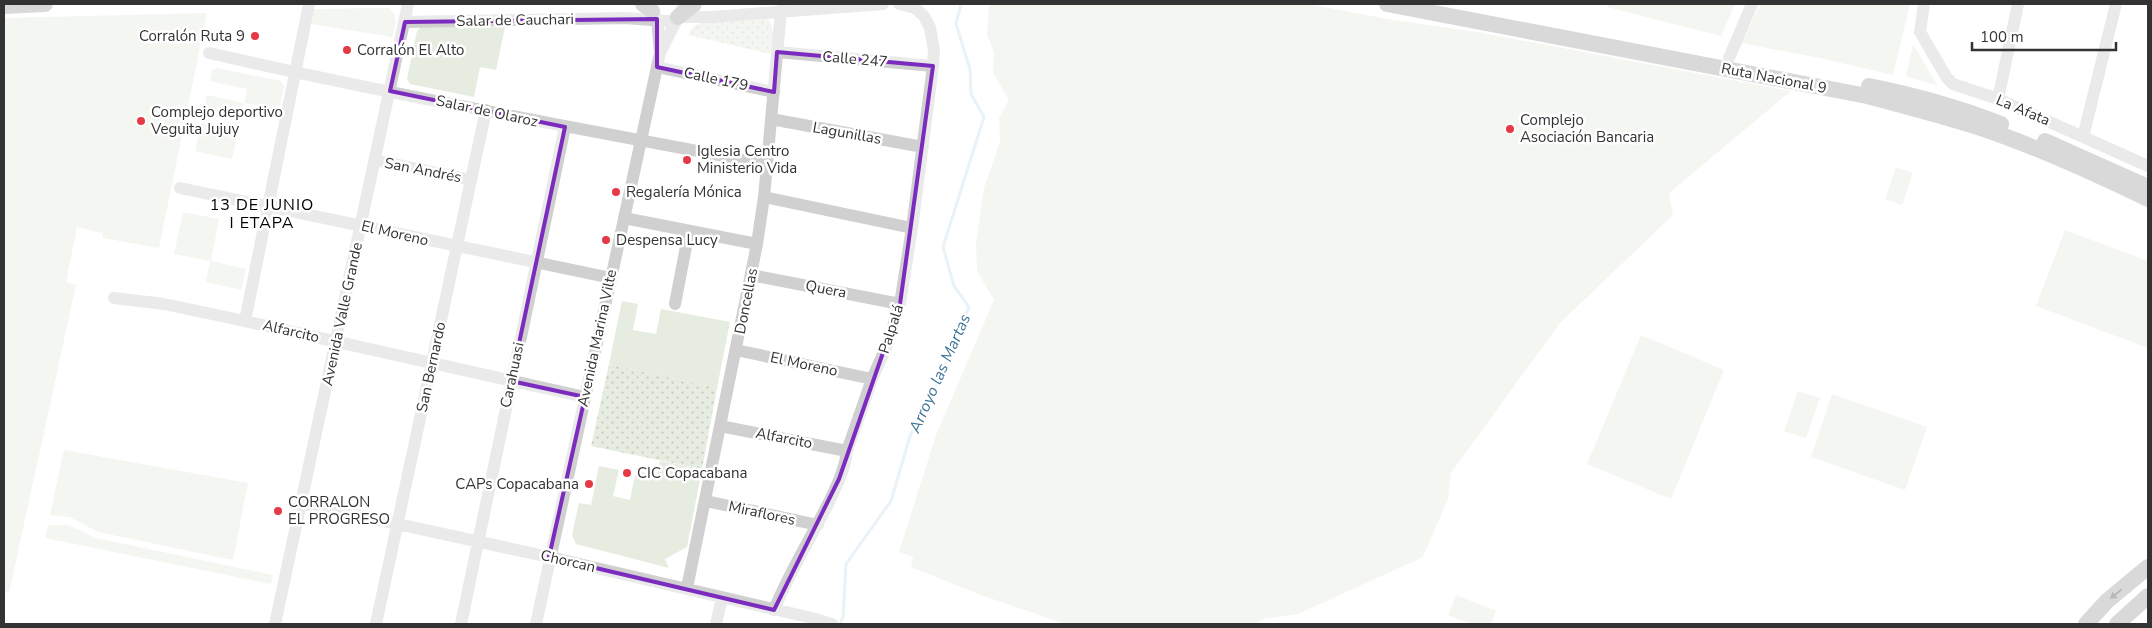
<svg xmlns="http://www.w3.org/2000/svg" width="2152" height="628" font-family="'Nunito Sans',sans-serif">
<defs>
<pattern id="park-dots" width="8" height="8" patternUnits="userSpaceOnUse" patternTransform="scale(1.25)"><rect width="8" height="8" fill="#e6ecdf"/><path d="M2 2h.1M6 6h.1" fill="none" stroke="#c6cbc0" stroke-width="1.8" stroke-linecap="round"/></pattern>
</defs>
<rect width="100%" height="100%" fill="#fff"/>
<path fill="#e6ecdf" d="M 989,4 L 1308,4 L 1393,20 L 1477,32 L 1791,91 L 1669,193 L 1673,215 L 1560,323 L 1451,473 L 1448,499 L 1423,557 L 1298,614 L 1263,619 L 1256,624 L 1065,624 L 978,594 L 911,567 L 913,557 L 899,552 L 936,435 L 994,300 L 977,271 L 976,243 L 984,188 L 1000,142 L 999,118 L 1009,100 L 993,73 L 994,52 L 987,35 Z
M 1608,4 L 1735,4 L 1721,36 L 1607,7 Z
M 1760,4 L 1910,4 L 1893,75 L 1824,59 L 1742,43 Z
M 382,8 L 389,8 C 398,16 396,26 392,37 L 311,24 L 314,9 Z
M 207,13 L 159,248 L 103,238 L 102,233 L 77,227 L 66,282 L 76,285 L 9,593 L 4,592 L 4,18 Z
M 422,26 L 505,27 L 496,70 L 480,67 L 474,97 L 410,84 L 407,79 L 417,31 Z
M 1913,44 L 1938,86 L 1906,76 Z
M 217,68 L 281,81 L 284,86 L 279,110 L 244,103 L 241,117 L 204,109 L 207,95 L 244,103 L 247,89 L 210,81 L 212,71 Z
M 201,123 L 238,131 L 232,159 L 195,151 Z
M 1896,167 L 1913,173 L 1902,205 L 1885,199 Z
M 183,212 L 219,219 L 211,261 L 246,269 L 241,290 L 206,282 L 210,261 L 174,254 Z
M 2065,230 L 2148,261 L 2148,348 L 2036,306 Z
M 622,301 L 638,304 L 633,330 L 656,334 L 661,309 L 730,322 L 717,388 L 609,364 Z
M 1641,335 L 1724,370 L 1671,499 L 1587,464 Z
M 1798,391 L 1820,398 L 1806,438 L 1784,431 Z
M 1832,394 L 1927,427 L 1905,490 L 1811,457 Z
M 64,450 L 248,483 L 233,560 L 98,532 L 70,517 L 50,515 Z
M 660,461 L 702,469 L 687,547 L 665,559 L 669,568 L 576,544 L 572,535 L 579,503 L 591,505 L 599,466 L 619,470 L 613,496 L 630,500 L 636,471 L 657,475 Z
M 48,525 L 68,525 L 96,538 L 273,575 L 271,584 L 45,538 Z
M 1456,595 L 1496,611 L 1491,624 L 1471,624 L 1448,615 Z"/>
<path fill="url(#park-dots)" d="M 765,16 C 777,27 772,39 770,54 L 688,35 L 694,26 L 707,21 Z
M 609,364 L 717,388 L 702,469 L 591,446 Z"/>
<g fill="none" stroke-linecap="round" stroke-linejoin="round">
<path stroke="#cfe2ee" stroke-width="3" d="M 840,624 L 843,617 L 846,564 L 891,501 L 910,436 L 940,377 L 969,307 L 954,286 L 943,247 L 984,117 L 971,94 L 970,69 L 956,24 L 961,4"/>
<path stroke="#d0d0d0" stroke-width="12" d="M 1924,4 L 1920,32 L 1947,78 L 1953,84 L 1998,99 L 2148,166
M 654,14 L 657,19 L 660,53
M 405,22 L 625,18 L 665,21 L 671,21 L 678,17 L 711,17 L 883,4
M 777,52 L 933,66
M 209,53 C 394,95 580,129 767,164
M 1729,58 L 1752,4
M 657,67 L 774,92
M 1998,99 L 2018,4
M 771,119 L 923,147
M 2083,137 L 2116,4
M 375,160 L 471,180
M 180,188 L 611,278
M 764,197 L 912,228
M 624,218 L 757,244
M 751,275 L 900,304
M 114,298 L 164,304 L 226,317 L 585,397
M 675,304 L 689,231
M 245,321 L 309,4
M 736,350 L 872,379
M 720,426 L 847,451
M 706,501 L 818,525
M 301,503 L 549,557 L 812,618 L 832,624
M 687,588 L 757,244 L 764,197 L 781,10
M 774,610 C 789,572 811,538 829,502 C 837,485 845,469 847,451 L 872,379 L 888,343 L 900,304 L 912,228 L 933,66 L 934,50 L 930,28 L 924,16 L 915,8 L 899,4
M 275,624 L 408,4
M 376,624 L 486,110
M 461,624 L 565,127
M 536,624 L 660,53 L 682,9
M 716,624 L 722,598"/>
<path stroke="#ababab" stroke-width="16" d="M 643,4 L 652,11
M 1387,4 L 1867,96 C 1905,106 1943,116 1981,128 C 2038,147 2094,173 2148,199
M 4,6 L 45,4
M 678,17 L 694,4
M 1869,86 C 1914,95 1958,107 2001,124
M 2045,141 L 2148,187
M 2086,624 L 2107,601 L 2148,567
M 2117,624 L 2148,596"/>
</g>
<defs><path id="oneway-solid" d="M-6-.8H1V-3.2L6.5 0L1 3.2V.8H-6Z" transform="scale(1.25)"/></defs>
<use fill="#636363" href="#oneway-solid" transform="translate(2116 594) rotate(141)"/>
<path d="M0 0H2152V628H0ZM 657,19 L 657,67 L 774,92 L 777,52 L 933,66 L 900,304 L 839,479 L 774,610 L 549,557 L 585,397 L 511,381 L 565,127 L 390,91 L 405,22 Z" fill="#fff" fill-opacity=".55" fill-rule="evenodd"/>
<path fill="none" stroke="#7b2cbf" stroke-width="4" stroke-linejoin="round" d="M 657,19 L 657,67 L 774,92 L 777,52 L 933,66 L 900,304 L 839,479 L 774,610 L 549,557 L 585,397 L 511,381 L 565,127 L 390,91 L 405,22 Z"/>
<g fill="#e63946" stroke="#fff" stroke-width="2">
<circle cx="255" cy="36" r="5"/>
<circle cx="347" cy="50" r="5"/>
<circle cx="141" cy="121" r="5"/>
<circle cx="1510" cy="129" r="5"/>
<circle cx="687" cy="160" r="5"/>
<circle cx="616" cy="192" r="5"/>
<circle cx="606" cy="240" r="5"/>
<circle cx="627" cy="473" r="5"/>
<circle cx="589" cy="484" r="5"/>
<circle cx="278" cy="511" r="5"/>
</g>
<g text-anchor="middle" stroke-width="5" stroke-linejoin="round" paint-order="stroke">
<g font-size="15" fill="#333" stroke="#fff">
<text transform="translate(515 20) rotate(-1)" y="5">Salar de Cauchari</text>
<text transform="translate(855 59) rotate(5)" y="5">Calle 247</text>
<text transform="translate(1774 78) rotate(11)" y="5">Ruta Nacional 9</text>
<text transform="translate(716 79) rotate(12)" y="5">Calle 179</text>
<text transform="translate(2023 110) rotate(23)" y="5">La Afata</text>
<text transform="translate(487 111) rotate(12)" y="5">Salar de Olaroz</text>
<text transform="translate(847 133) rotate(10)" y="5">Lagunillas</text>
<text transform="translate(423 170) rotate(11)" y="5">San Andrés</text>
<text transform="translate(395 233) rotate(13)" y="5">El Moreno</text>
<text transform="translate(826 289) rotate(11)" y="5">Quera</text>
<text transform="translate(746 301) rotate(-79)" y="5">Doncellas</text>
<text transform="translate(342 314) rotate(-78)" y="5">Avenida Valle Grande</text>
<text transform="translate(891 329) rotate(-72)" y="5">Palpalá</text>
<text transform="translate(291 331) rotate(13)" y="5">Alfarcito</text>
<text transform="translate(597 338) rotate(-78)" y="5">Avenida Marina Vilte</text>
<text transform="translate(804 364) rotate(12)" y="5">El Moreno</text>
<text transform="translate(431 367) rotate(-78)" y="5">San Bernardo</text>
<text transform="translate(512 375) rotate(-78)" y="5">Carahuasi</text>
<text transform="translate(784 438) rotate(11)" y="5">Alfarcito</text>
<text transform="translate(762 513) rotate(12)" y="5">Miraflores</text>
<text transform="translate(568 561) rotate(13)" y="5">Chorcan</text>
</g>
<g font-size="15" fill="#333" stroke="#fff" text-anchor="start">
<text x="245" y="41" text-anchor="end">Corralón Ruta 9</text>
<text x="357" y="55">Corralón El Alto</text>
<text x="151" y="117">Complejo deportivo<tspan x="151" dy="17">Veguita Jujuy</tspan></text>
<text x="1520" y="125">Complejo<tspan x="1520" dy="17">Asociación Bancaria</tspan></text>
<text x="697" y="156">Iglesia Centro<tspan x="697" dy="17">Ministerio Vida</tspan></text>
<text x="626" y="197">Regalería Mónica</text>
<text x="616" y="245">Despensa Lucy</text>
<text x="637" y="478">CIC Copacabana</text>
<text x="579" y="489" text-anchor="end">CAPs Copacabana</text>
<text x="288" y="507">CORRALON<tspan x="288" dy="17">EL PROGRESO</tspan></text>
</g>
<g font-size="16" letter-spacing="1" fill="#000" stroke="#fff">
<text x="262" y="210">13 DE JUNIO<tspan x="262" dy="18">I ETAPA</tspan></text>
</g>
<g font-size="16" font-style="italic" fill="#3f7597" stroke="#fff">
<text transform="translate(939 373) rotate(-66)" y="6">Arroyo las Martas</text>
</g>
</g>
<rect width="2152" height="628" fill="none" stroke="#333333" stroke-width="10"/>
<path d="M1972 42v8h144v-8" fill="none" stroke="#333333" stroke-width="2.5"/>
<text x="1980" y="42" font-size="15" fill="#333333" stroke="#ffffff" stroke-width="4" paint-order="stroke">100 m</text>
</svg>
